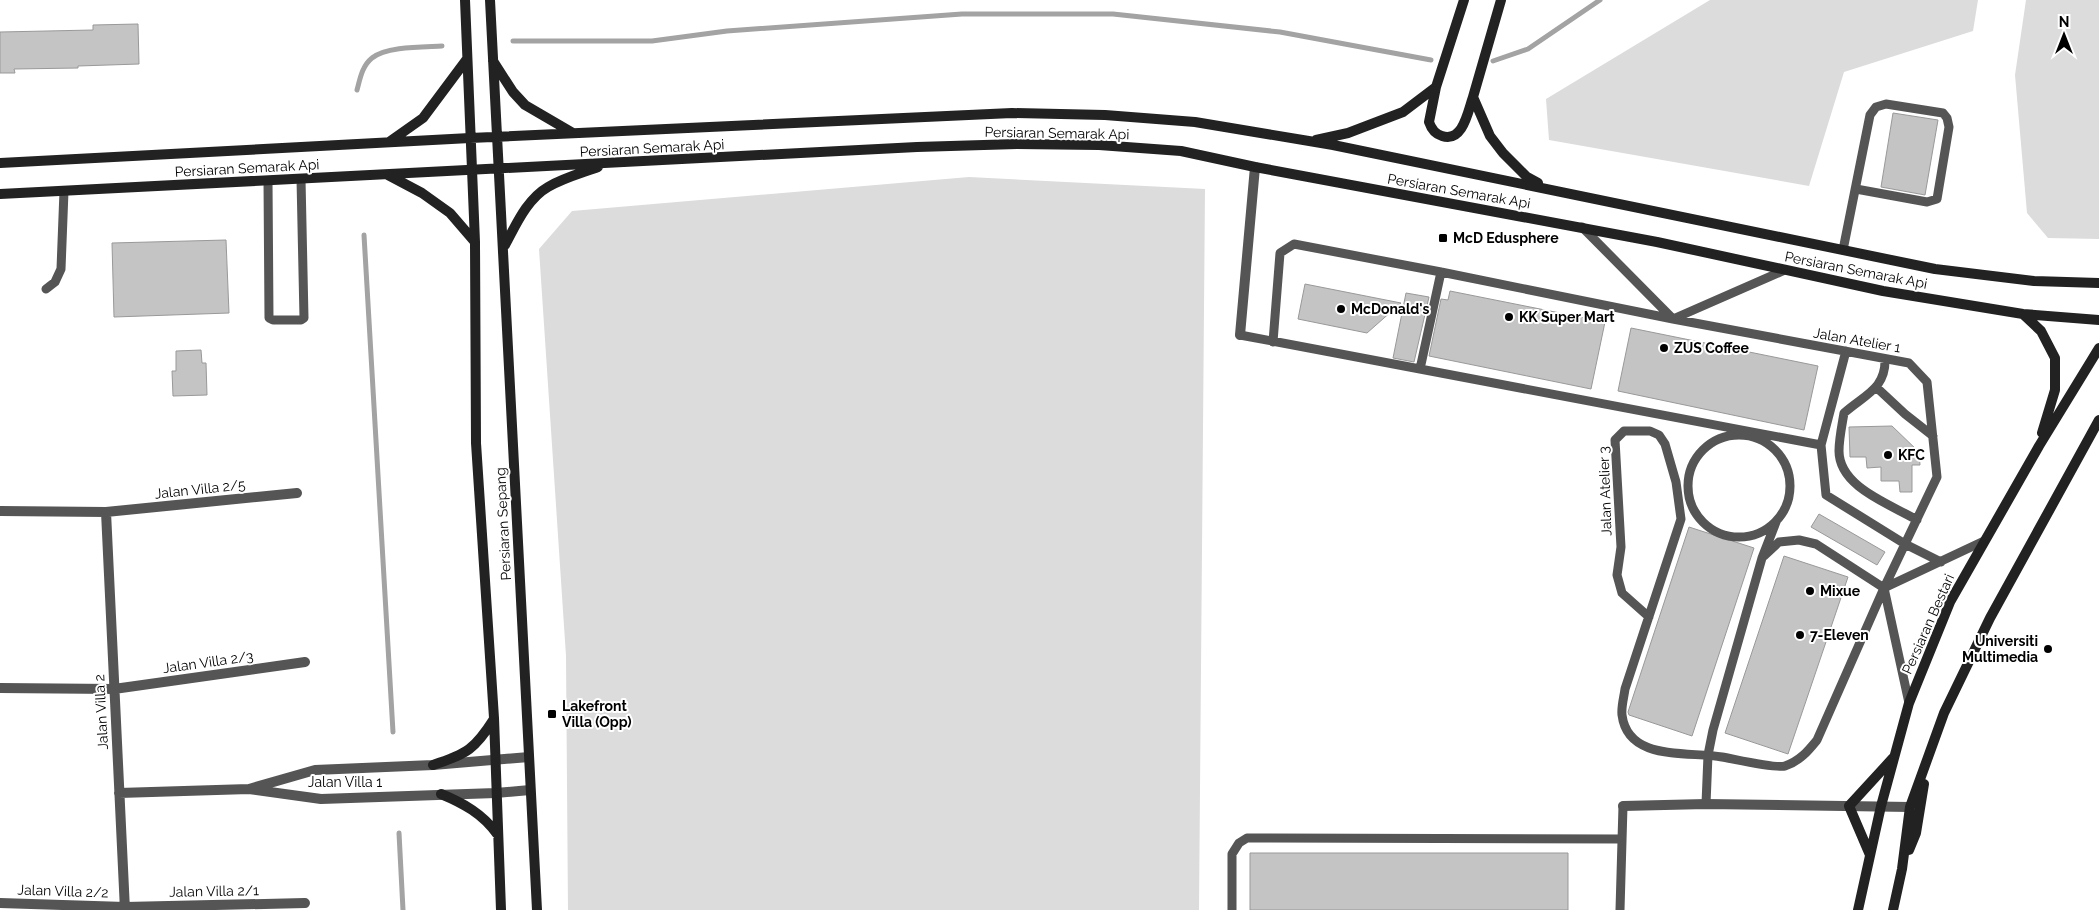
<svg xmlns="http://www.w3.org/2000/svg" width="2099" height="910" font-family="Raleway,sans-serif">
<rect width="100%" height="100%" fill="#fff"/>
<path fill="#dcdcdc" d="M 1710,0 L 1978,0 L 1973,31 L 1844,72 L 1809,186 L 1549,140 L 1546,99 Z
M 2026,0 L 2099,0 L 2099,239 L 2048,238 L 2027,213 L 2015,75 Z
M 969,177 L 1205,189 L 1199,910 L 568,910 L 566,656 L 539,249 L 572,211 Z"/>
<g fill="none" stroke-linecap="round" stroke-linejoin="round">
<path stroke="#a3a3a3" stroke-width="5" d="M 513,41 L 652,41 L 727,31 L 962,14 L 1113,14 L 1280,32 L 1431,60
M 1493,61 L 1528,49 L 1600,0
M 357,90 C 360,79 362,66 372,58 C 386,46 424,47 442,46
M 364,235 L 393,732
M 399,833 L 403,910"/>
</g>
<path fill="#c4c4c4" stroke="#999" d="M 138,24 L 139,64 L 78,66 L 78,68 L 14,69 L 15,73 L 0,73 L 0,32 L 93,30 L 93,25 Z
M 1893,113 L 1938,120 L 1925,195 L 1881,187 Z
M 226,240 L 229,313 L 114,317 L 112,243 Z
M 1305,284 L 1401,303 L 1367,333 L 1298,319 Z
M 1450,291 L 1605,322 L 1591,389 L 1429,356 L 1441,299 L 1448,300 Z
M 1406,293 L 1429,297 L 1414,362 L 1393,358 Z
M 1631,328 L 1818,366 L 1804,430 L 1618,391 Z
M 201,350 L 202,363 L 206,363 L 207,395 L 173,396 L 172,371 L 176,371 L 176,351 Z
M 1892,426 L 1919,452 L 1920,465 L 1912,465 L 1912,492 L 1900,492 L 1899,481 L 1881,481 L 1881,467 L 1867,468 L 1866,457 L 1850,457 L 1849,427 Z
M 1819,514 L 1885,552 L 1877,565 L 1811,527 Z
M 1689,527 L 1754,548 L 1692,736 L 1629,715 L 1628,712 Z
M 1784,556 L 1848,577 L 1788,754 L 1725,733 Z
M 1250,853 L 1568,853 L 1568,910 L 1250,910 Z"/>
<g fill="none" stroke-linecap="round" stroke-linejoin="round">
<path stroke="#555" stroke-width="9" d="M 268,181 L 269,318 L 273,320 L 301,320 L 304,318 L 301,179
M 1582,227 L 1673,319 L 1785,270
M 1843,250 L 1870,115 L 1876,107 L 1886,104 L 1943,113 L 1947,118 L 1949,127 L 1937,199 L 1927,202 L 1856,189
M 1441,272 L 1673,319 L 1909,363 L 1927,382 L 1937,477 L 1884,588 L 1817,740 C 1808,751 1800,761 1785,766 C 1777,769 1734,759 1722,757 C 1689,751 1628,762 1622,715 C 1621,707 1624,697 1625,689 L 1681,519 L 1676,482 L 1665,444 L 1659,435 L 1650,431 L 1624,431 L 1615,440 L 1621,547 L 1617,575 L 1622,593 L 1649,617
M 46,289 L 55,282 L 61,269 L 64,191
M 1240,335 L 1420,369 L 1441,272 L 1294,244 L 1280,253 L 1273,342
M 1846,351 L 1821,445 L 1826,495 L 1905,544 L 1941,562
M 1885,359 C 1886,389 1864,395 1844,413 C 1842,425 1839,439 1839,451 C 1839,487 1890,504 1917,520
M 1420,369 L 1821,445
M 1876,387 L 1905,414 L 1933,436
M1688 486a51 51 0 1 1 102 0a51 51 0 1 1-102 0Z
M 1764,556 L 1779,542 L 1799,540 L 1816,544 L 1884,588
M 1909,703 L 1884,588 L 1984,541
M 1706,804 L 1708,755 L 1713,730 L 1762,558 L 1776,522
M 1232,910 L 1232,854 L 1239,843 L 1247,838 L 1622,839
M 1620,910 L 1623,806"/>
<path stroke="#555" stroke-width="10" d="M 1240,335 L 1255,167
M 0,511 L 106,512 L 297,493
M 106,512 L 125,910
M 0,688 L 114,689 L 305,662
M 529,757 L 433,765 L 315,770 L 249,789 L 321,799 L 496,793 L 530,790
M 119,793 L 249,789
M 1623,806 L 1706,804 L 1910,807
M 0,903 L 125,907 L 305,903"/>
<path stroke="#222" stroke-width="10" d="M 465,0 L 475,242 L 476,443 L 494,718 L 501,910
M 490,0 L 537,910
M 1501,0 L 1473,97 L 1490,136 L 1503,153 L 1527,177 L 1538,183
M 493,61 L 513,92 L 525,105 L 573,133
M 1436,87 L 1429,122 C 1431,128 1435,134 1442,136 C 1463,143 1468,111 1473,97
M 1316,140 L 1348,133 L 1403,112 L 1436,87 L 1464,0
M 389,142 L 423,118 L 467,59
M 0,163 L 470,138 L 1012,113 L 1105,115 L 1195,122 L 1333,145 L 1935,269 L 2034,281 L 2099,283
M 388,175 L 422,193 L 450,213 L 475,242
M 0,194 L 917,147 L 1017,144 L 1099,145 L 1181,151 L 1255,167 L 1657,242 L 1883,291 L 2023,314 L 2099,320
M 505,245 C 516,225 527,199 548,187 C 563,178 582,173 598,167
M 2023,314 L 2041,331 L 2055,358 L 2055,390 L 2042,433
M 433,765 C 467,754 475,749 494,719
M 441,794 C 463,803 483,814 497,834
M 1909,850 L 1916,833 L 1924,784
M 1870,855 L 1849,806 L 1893,758
M 1858,910 L 1881,806 L 1909,703 L 1950,602 L 2039,446 L 2099,348
M 1893,910 L 1902,869 L 1910,807 L 1944,713 L 1990,618 L 2099,420"/>
</g>
<g fill="#000" stroke="#fff" stroke-width="2">
<rect x="1438" y="233" width="10" height="10" rx="2.5"/>
<circle cx="1341" cy="309" r="5"/>
<circle cx="1509" cy="317" r="5"/>
<circle cx="1664" cy="348" r="5"/>
<circle cx="1888" cy="455" r="5"/>
<circle cx="1810" cy="591" r="5"/>
<circle cx="1800" cy="635" r="5"/>
<circle cx="2048" cy="649" r="5"/>
<rect x="547" y="709" width="10" height="10" rx="2.5"/>
</g>
<g text-anchor="middle" stroke-width="4" stroke-linejoin="round" paint-order="stroke">
<g font-size="14" fill="#000" stroke="#fff">
<text transform="translate(1057 133) rotate(1)" y="5">Persiaran Semarak Api</text>
<text transform="translate(652 148) rotate(-3)" y="5">Persiaran Semarak Api</text>
<text transform="translate(247 168) rotate(-3)" y="5">Persiaran Semarak Api</text>
<text transform="translate(1459 191) rotate(10)" y="5">Persiaran Semarak Api</text>
<text transform="translate(1856 270) rotate(11)" y="5">Persiaran Semarak Api</text>
<text transform="translate(1857 340) rotate(10)" y="5">Jalan Atelier 1</text>
<text transform="translate(200 489) rotate(-6)" y="5">Jalan Villa 2/5</text>
<text transform="translate(1605 491) rotate(-92)" y="5">Jalan Atelier 3</text>
<text transform="translate(503 524) rotate(-93)" y="5">Persiaran Sepang</text>
<text transform="translate(1928 624) rotate(-66)" y="5">Persiaran Bestari</text>
<text transform="translate(208 662) rotate(-8)" y="5">Jalan Villa 2/3</text>
<text transform="translate(101 712) rotate(-93)" y="5">Jalan Villa 2</text>
<text x="345" y="787">Jalan Villa 1</text>
<text transform="translate(63 891) rotate(2)" y="5">Jalan Villa 2/2</text>
<text transform="translate(214 891) rotate(-1)" y="5">Jalan Villa 2/1</text>
</g>
<g font-size="14" font-weight="bold" fill="#000" stroke="#fff" text-anchor="start">
<text x="1453" y="243">McD Edusphere</text>
<text x="1351" y="314">McDonald's</text>
<text x="1519" y="322">KK Super Mart</text>
<text x="1674" y="353">ZUS Coffee</text>
<text x="1898" y="460">KFC</text>
<text x="1820" y="596">Mixue</text>
<text x="1810" y="640">7-Eleven</text>
<text x="2038" y="646" text-anchor="end">Universiti<tspan x="2038" dy="16">Multimedia</tspan></text>
<text x="562" y="711">Lakefront<tspan x="562" dy="16">Villa (Opp)</tspan></text>
</g>
</g>
<g transform="translate(2064 35)" stroke="#ffffff" stroke-width="4" paint-order="stroke">
<path d="M0-4L9 19L0 12L-9 19Z" fill="#000000"/>
<text y="-8" font-size="14" font-weight="bold" text-anchor="middle" fill="#000000">N</text>
</g>
</svg>
